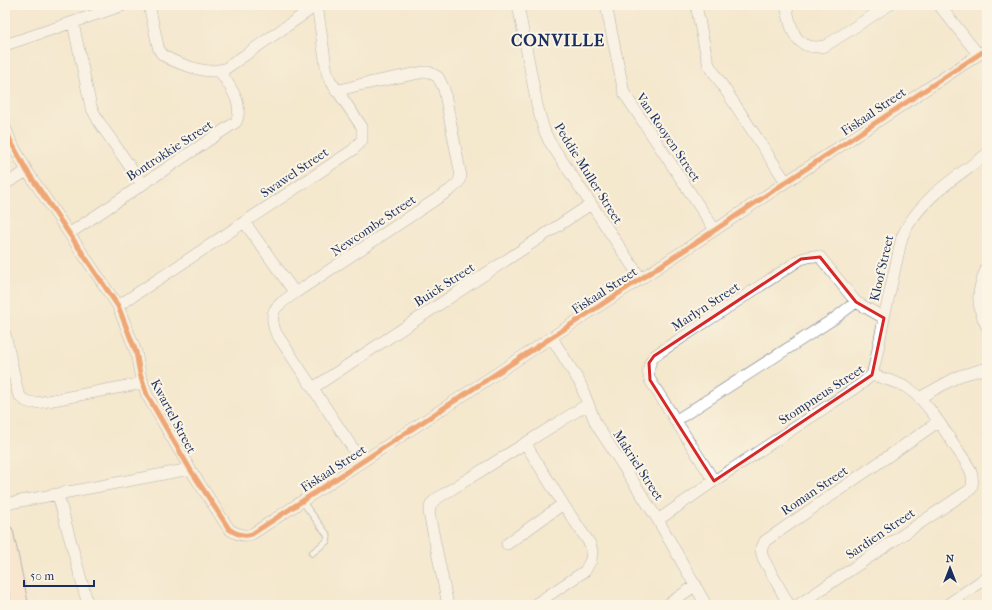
<svg xmlns="http://www.w3.org/2000/svg" width="992" height="610" font-family="'IM FELL French Canon',serif">
<rect width="100%" height="100%" fill="#fcf5e5"/>
<filter id="ink" filterUnits="userSpaceOnUse"><feTurbulence type="fractalNoise" baseFrequency=".025" numOctaves="2"/><feDisplacementMap in="SourceGraphic" scale="8" xChannelSelector="R" yChannelSelector="G"/><feConvolveMatrix kernelMatrix="1 2 1 2 8 2 1 2 1" color-interpolation-filters="sRGB"/></filter>
<filter id="wash" filterUnits="userSpaceOnUse"><feTurbulence type="fractalNoise" baseFrequency=".012" numOctaves="4" result="noise"/><feDisplacementMap in="SourceGraphic" scale="16" xChannelSelector="R" yChannelSelector="G"/><feGaussianBlur stdDeviation="0.9" result="paint"/><feColorMatrix in="noise" values="0 0 0 0 0 0 0 0 0 0 0 0 0 0 0 0 0 1.4 0 .05"/><feComposite in="paint" operator="in"/></filter>
<g filter="url(#wash)">
<rect width="100%" height="100%" fill="#f4e8cd"/>
</g>
<g filter="url(#ink)">
<g fill="none" stroke-linecap="round" stroke-linejoin="round">
<g stroke="#677085" stroke-width="7">
<path id="lane" d="M 302,501 L 328,536 L 327,541 L 312,553"/>
</g>
<g stroke="#677085" stroke-width="12">
<path id="street" d="M 149,5 L 158,46 C 159,50 160,52 162,54 C 171,62 198,70 209,71 C 214,71 220,70 225,69 L 317,5
M 518,5 L 537,105 L 544,130 L 549,141 L 641,279
M 606,5 L 624,93 L 715,230
M 696,5 L 707,58 L 709,65 L 786,182
M 786,5 C 791,28 794,52 825,46 L 889,5
M 939,5 L 978,54
M 73,23 L 91,107 L 99,122 L 142,184
M 5,45 L 124,5
M 336,91 L 359,85 L 424,72 L 429,72 L 438,77 L 444,89 L 461,176 L 458,183 L 450,190 L 295,293 C 277,306 267,309 276,333 L 362,462
M 5,127 L 11,142 L 27,171 L 118,306 L 136,352 L 140,374 L 147,395 L 190,469 L 229,529 C 236,534 244,537 252,534 L 715,230 L 786,182 L 987,49
M 5,184 L 27,171
M 245,223 L 295,293
M 70,233 L 236,122 C 245,103 229,86 219,70
M 987,267 C 977,290 975,304 987,327
M 118,306 L 353,150 L 362,140 L 362,127 L 330,80 L 327,73 L 317,5
M 5,334 L 18,393 C 23,401 28,403 37,403 L 143,383
M 552,338 L 580,383 L 596,424 L 658,520 L 706,605
M 872,375 L 876,359 L 884,318 L 902,237 C 918,200 956,177 987,154
M 313,388 L 591,204
M 919,398 L 959,376 L 987,368
M 675,421 L 835,318 L 856,302
M 525,443 L 563,504 L 590,544 L 592,551 L 591,560 L 585,571 L 534,605
M 714,481 L 650,380 C 647,371 648,364 654,356 L 801,259 L 812,256 L 820,257 L 856,302 L 884,318
M 58,495 L 88,605
M 5,504 L 190,469
M 658,520 L 714,481 L 861,384 L 872,375 C 884,379 898,382 909,389 C 926,400 943,428 955,446 C 960,454 967,462 971,472 C 973,478 973,484 971,489 L 798,605
M 507,544 L 563,504
M 448,605 L 429,513 L 431,504 L 436,499 L 588,404
M 667,605 L 696,585
M 789,605 L 763,558 L 761,550 L 765,541 L 938,422
M 947,605 L 987,577"/>
</g>
<g stroke="#677085" stroke-width="18">
<path id="secondary" d="M 5,533 L 20,605"/>
</g>
<use href="#lane" stroke="#fff" stroke-width="5.5"/>
<use href="#street" stroke="#fff" stroke-width="11"/>
<use href="#secondary" stroke="#fde4d0" stroke-width="16"/>
<g stroke="#fcf5e5" stroke-width="8">
<path id="cycleway" d="M 5,127 L 11,142 L 27,171 L 118,306 L 136,352 L 140,374 L 147,395 L 190,469 L 229,529 C 236,534 244,537 252,534 L 715,230 L 786,182 L 987,49"/>
</g>
<use href="#cycleway" stroke="#e8590c" stroke-width="5"/>
</g>
</g>
<path d="M0 0H992V610H0ZM 820,257 L 856,302 L 884,318 L 872,375 L 714,481 L 650,380 L 649,363 L 654,356 L 801,259 Z" fill="#f4e8cd" fill-opacity=".55" fill-rule="evenodd"/>
<path fill="none" stroke="#d62828" stroke-width="3" stroke-linejoin="round" d="M 820,257 L 856,302 L 884,318 L 872,375 L 714,481 L 650,380 L 649,363 L 654,356 L 801,259 Z"/>
<g text-anchor="middle" stroke-width="4" stroke-linejoin="round" paint-order="stroke">
<g font-size="13" fill="#1b2f5e" stroke="#fcf5e5">
<text transform="translate(873 111) rotate(-34)" y="5">Fiskaal Street</text>
<text transform="translate(669 137) rotate(56)" y="5">Van Rooyen Street</text>
<text transform="translate(169 150) rotate(-33)" y="5">Bontrokkie Street</text>
<text transform="translate(294 172) rotate(-34)" y="5">Swawel Street</text>
<text transform="translate(589 173) rotate(58)" y="5">Peddie Muller Street</text>
<text transform="translate(373 225) rotate(-34)" y="5">Newcombe Street</text>
<text transform="translate(881 268) rotate(-77)" y="5">Kloof Street</text>
<text transform="translate(444 284) rotate(-33)" y="5">Buick Street</text>
<text transform="translate(604 290) rotate(-33)" y="5">Fiskaal Street</text>
<text transform="translate(705 306) rotate(-33)" y="5">Marlyn Street</text>
<text transform="translate(821 394) rotate(-33)" y="5">Stompneus Street</text>
<text transform="translate(174 416) rotate(62)" y="5">Kwartel Street</text>
<text transform="translate(639 465) rotate(57)" y="5">Makriel Street</text>
<text transform="translate(333 468) rotate(-33)" y="5">Fiskaal Street</text>
<text transform="translate(814 490) rotate(-34)" y="5">Roman Street</text>
<text transform="translate(880 533) rotate(-34)" y="5">Sardien Street</text>
</g>
<g font-size="17" font-weight="bold" letter-spacing="1" fill="#1b2f5e" stroke="#fcf5e5">
<text x="558" y="46">CONVILLE</text>
</g>
</g>
<rect width="992" height="610" fill="none" stroke="#fcf5e5" stroke-width="20"/>
<g transform="translate(950 568)" stroke="#fcf5e5" stroke-width="3" paint-order="stroke">
<path d="M0-3L7 15L0 10L-7 15Z" fill="#1b2f5e"/>
<text y="-6" font-size="11" font-weight="bold" text-anchor="middle" fill="#1b2f5e">N</text>
</g>
<path d="M24 580v6h70v-6" fill="none" stroke="#1b2f5e" stroke-width="2"/>
<text x="30" y="580" font-size="12" fill="#1b2f5e" stroke="#fcf5e5" stroke-width="3" paint-order="stroke">50 m</text>
</svg>
